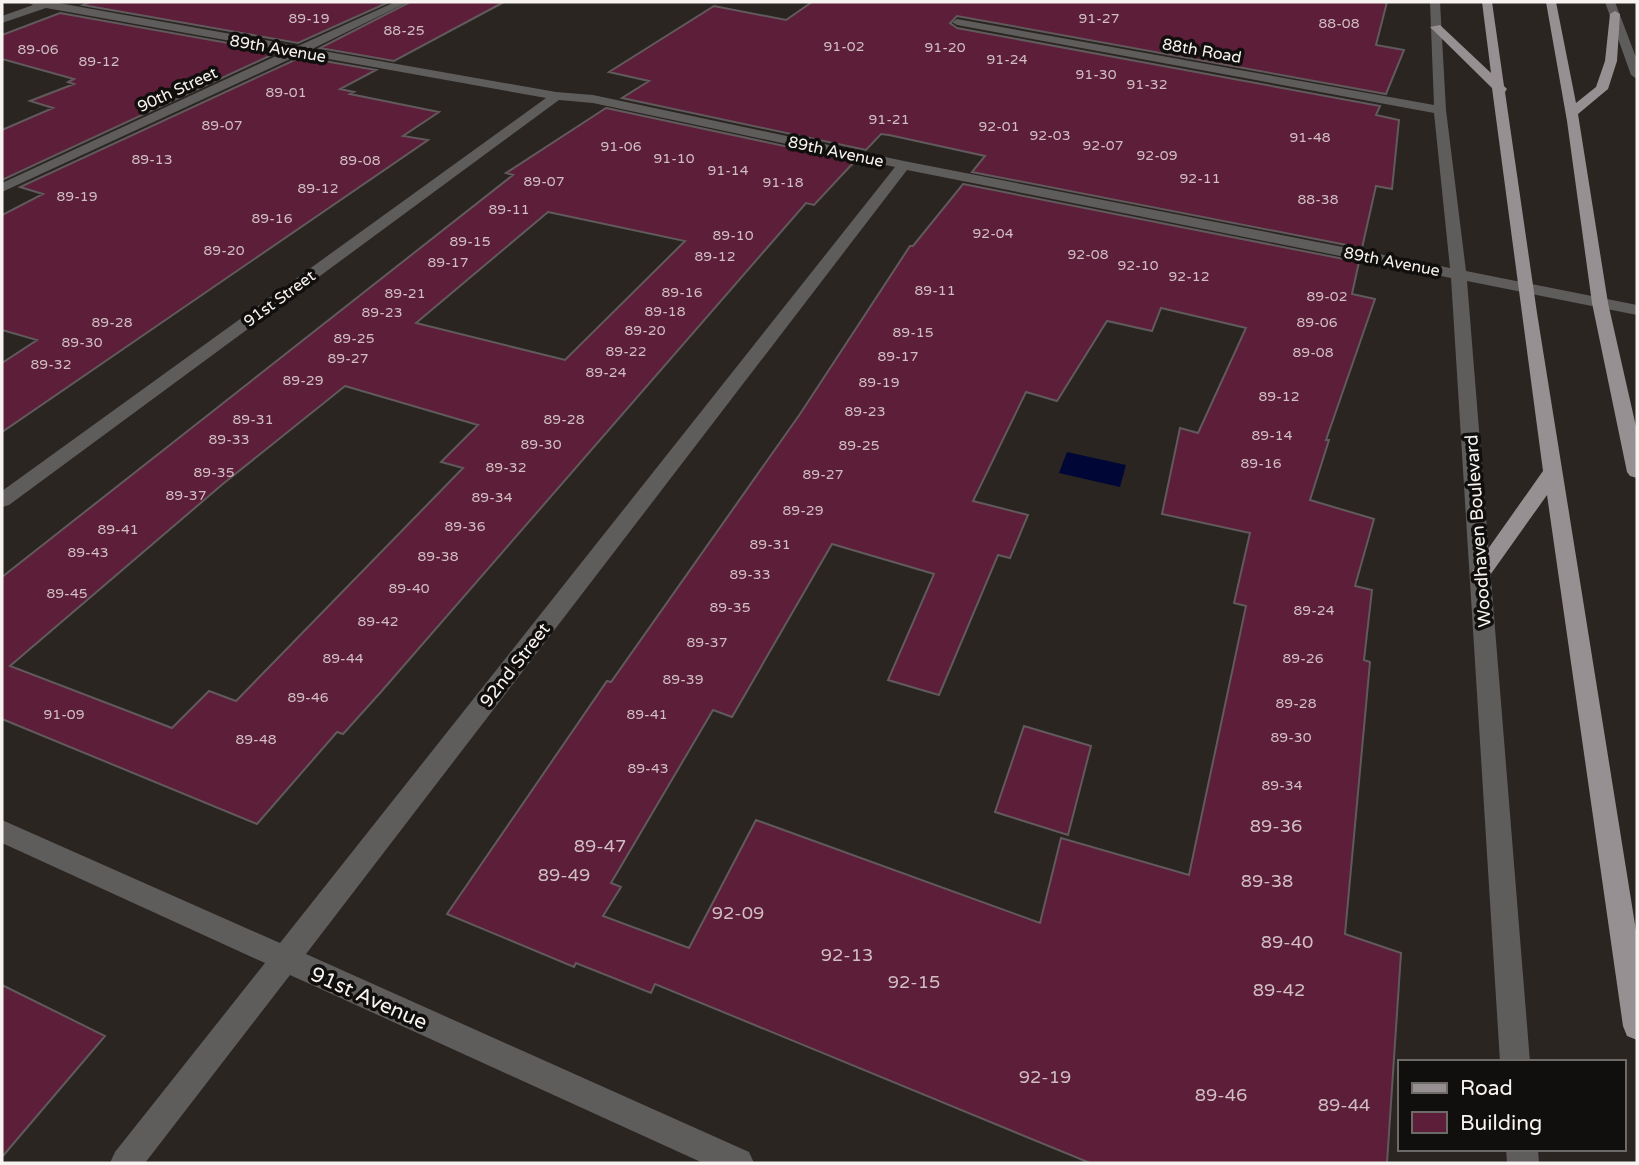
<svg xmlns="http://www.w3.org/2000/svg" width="1639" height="1165" font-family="'Varela Round',sans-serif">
<rect width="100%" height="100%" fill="#2a2521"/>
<path fill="#000737" d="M 1067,452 L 1126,465 L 1120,487 L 1059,473 Z"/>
<path fill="#5c1e39" stroke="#615a5c" stroke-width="2" fill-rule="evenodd" d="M 90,2 L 389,2 L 298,43 L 83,5 Z
M 410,2 L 504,2 L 394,61 L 320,48 Z
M 812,2 L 1387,2 L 1376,45 L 1404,50 L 1386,94 L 957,16 L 950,23 L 957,28 L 1380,106 L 1376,115 L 1399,120 L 1392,189 L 1376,186 L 1362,248 L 972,172 L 985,156 L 889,135 L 881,134 L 866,150 L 622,98 L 649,81 L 609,72 L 714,6 L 786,20 Z
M 60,13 L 278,52 L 2,180 L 2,130 L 53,108 L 30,101 L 74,84 L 68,82 L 74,79 L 2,59 L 2,35 Z
M 301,57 L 376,70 L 340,89 L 354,92 L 350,94 L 439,112 L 403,136 L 428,140 L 2,432 L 2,363 L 37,340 L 2,330 L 2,215 L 43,194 L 20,187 Z
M 606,108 L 855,161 L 814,205 L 806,203 L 380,693 L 343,734 L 337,732 L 257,824 L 2,719 L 2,577 L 513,175 L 506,173 ZM 548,212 L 685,241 L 565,360 L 416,323 ZM 345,386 L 478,425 L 441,462 L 463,468 L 236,701 L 209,691 L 172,728 L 10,666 L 224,483 Z
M 963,184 L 1359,262 L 1352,294 L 1375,299 L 1326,440 L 1329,440 L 1310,500 L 1374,519 L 1355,586 L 1372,590 L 1364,660 L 1370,662 L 1345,934 L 1401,953 L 1387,1163 L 1090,1163 L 655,984 L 651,993 L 576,963 L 574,967 L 447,914 L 607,681 L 611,682 L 800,414 L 910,246 L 913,246 ZM 1161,308 L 1246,328 L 1198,433 L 1180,428 L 1162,514 L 1250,533 L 1234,603 L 1246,606 L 1189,875 L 1061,838 L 1040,923 L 756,820 L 689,948 L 603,916 L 621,887 L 611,883 L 713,710 L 732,717 L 832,544 L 934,574 L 888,680 L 939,695 L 998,555 L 1010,558 L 1028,515 L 973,501 L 1026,392 L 1057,401 L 1107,321 L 1152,331 Z
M 1024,726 L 1091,746 L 1068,835 L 995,812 Z
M 2,985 L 105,1036 L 2,1157 Z"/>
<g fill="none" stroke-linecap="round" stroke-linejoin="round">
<path fill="#5f5c5c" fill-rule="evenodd" d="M 27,2 L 53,2 L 298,46 L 395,2 L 408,2 L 312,49 L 556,92 L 593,95 L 904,161 L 1450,268 L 1434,113 L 957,25 L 952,22 L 957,19 L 1434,105 L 1430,2 L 1440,2 L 1446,110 L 1466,271 L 1637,305 L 1637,315 L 1467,281 L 1530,1062 L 1500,1062 L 1451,278 L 907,170 L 306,954 L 749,1152 L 754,1163 L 703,1163 L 290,975 L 145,1163 L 110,1163 L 115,1152 L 265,963 L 2,843 L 2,820 L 280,943 L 895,167 L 593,103 L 559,100 L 9,505 L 2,507 L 2,491 L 546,98 L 301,54 L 2,192 L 2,183 L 287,51 L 46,8 L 2,23 L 2,16 L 33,5 Z
M 1605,2 L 1615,2 L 1637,60 L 1637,79 L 1631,75 Z
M 1506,1149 L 1538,1149 L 1539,1163 L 1507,1163 Z"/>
<path fill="#979092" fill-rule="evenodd" d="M 1482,2 L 1492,2 L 1504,86 L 1507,89 L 1505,92 L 1537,313 L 1637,937 L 1637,1040 L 1627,1036 L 1623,1026 L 1547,495 L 1488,578 L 1481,580 L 1474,578 L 1471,573 L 1543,471 L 1492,88 L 1430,27 L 1440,25 L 1491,73 Z
M 1546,2 L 1556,2 L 1576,103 L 1596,87 L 1605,61 L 1610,14 L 1615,11 L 1620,14 L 1617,61 L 1608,89 L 1578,114 L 1608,303 L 1637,431 L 1637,478 L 1630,476 L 1627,472 L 1592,303 L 1567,121 Z"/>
</g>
<g text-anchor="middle" stroke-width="7" stroke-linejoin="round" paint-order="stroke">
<g font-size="14" fill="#d0bec2">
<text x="309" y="23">89-19</text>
<text x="1099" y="23">91-27</text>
<text x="1339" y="28">88-08</text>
<text x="404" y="35">88-25</text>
<text x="844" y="51">91-02</text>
<text x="945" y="52">91-20</text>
<text x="38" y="54">89-06</text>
<text x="1007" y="64">91-24</text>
<text x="99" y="66">89-12</text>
<text x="1096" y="79">91-30</text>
<text x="1147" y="89">91-32</text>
<text x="286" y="97">89-01</text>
<text x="889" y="124">91-21</text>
<text x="222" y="130">89-07</text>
<text x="999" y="131">92-01</text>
<text x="1050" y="140">92-03</text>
<text x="1310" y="142">91-48</text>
<text x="1103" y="150">92-07</text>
<text x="621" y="151">91-06</text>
<text x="1157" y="160">92-09</text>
<text x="674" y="163">91-10</text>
<text x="152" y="164">89-13</text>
<text x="360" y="165">89-08</text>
<text x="728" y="175">91-14</text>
<text x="1200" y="183">92-11</text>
<text x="544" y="186">89-07</text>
<text x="783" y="187">91-18</text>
<text x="318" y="193">89-12</text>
<text x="77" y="201">89-19</text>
<text x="1318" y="204">88-38</text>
<text x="509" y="214">89-11</text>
<text x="272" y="223">89-16</text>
<text x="993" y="238">92-04</text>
<text x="733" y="240">89-10</text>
<text x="470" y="246">89-15</text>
<text x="224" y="255">89-20</text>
<text x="1088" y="259">92-08</text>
<text x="715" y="261">89-12</text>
<text x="448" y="267">89-17</text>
<text x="1138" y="270">92-10</text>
<text x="1189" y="281">92-12</text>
<text x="935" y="295">89-11</text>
<text x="682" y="297">89-16</text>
<text x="405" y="298">89-21</text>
<text x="1327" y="301">89-02</text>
<text x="665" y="316">89-18</text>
<text x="382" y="317">89-23</text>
<text x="112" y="327">89-28</text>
<text x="1317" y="327">89-06</text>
<text x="645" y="335">89-20</text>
<text x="913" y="337">89-15</text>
<text x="354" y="343">89-25</text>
<text x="82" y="347">89-30</text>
<text x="626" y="356">89-22</text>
<text x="1313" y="357">89-08</text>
<text x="898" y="361">89-17</text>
<text x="348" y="363">89-27</text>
<text x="51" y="369">89-32</text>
<text x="606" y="377">89-24</text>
<text x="303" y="385">89-29</text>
<text x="879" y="387">89-19</text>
<text x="1279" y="401">89-12</text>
<text x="865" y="416">89-23</text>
<text x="253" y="424">89-31</text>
<text x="564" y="424">89-28</text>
<text x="1272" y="440">89-14</text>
<text x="229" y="444">89-33</text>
<text x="541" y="449">89-30</text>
<text x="859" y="450">89-25</text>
<text x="1261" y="468">89-16</text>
<text x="506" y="472">89-32</text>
<text x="214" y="477">89-35</text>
<text x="823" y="479">89-27</text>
<text x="186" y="500">89-37</text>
<text x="492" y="502">89-34</text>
<text x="803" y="515">89-29</text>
<text x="465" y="531">89-36</text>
<text x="118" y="534">89-41</text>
<text x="770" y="549">89-31</text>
<text x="88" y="557">89-43</text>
<text x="438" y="561">89-38</text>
<text x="750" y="579">89-33</text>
<text x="409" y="593">89-40</text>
<text x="67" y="598">89-45</text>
<text x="730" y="612">89-35</text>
<text x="1314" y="615">89-24</text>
<text x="378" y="626">89-42</text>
<text x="707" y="647">89-37</text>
<text x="343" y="663">89-44</text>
<text x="1303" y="663">89-26</text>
<text x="683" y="684">89-39</text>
<text x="308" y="702">89-46</text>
<text x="1296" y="708">89-28</text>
<text x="64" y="719">91-09</text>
<text x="647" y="719">89-41</text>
<text x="1291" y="742">89-30</text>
<text x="256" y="744">89-48</text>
<text x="648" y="773">89-43</text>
<text x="1282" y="790">89-34</text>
</g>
<g font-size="16" fill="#f6f3f0" stroke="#110f0d">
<text transform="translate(278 48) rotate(10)" y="6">89th Avenue</text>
<text transform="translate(1202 50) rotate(10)" y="6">88th Road</text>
<text transform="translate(177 89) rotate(-25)" y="6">90th Street</text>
<text transform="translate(836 151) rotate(12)" y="6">89th Avenue</text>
<text transform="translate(1392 261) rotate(11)" y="6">89th Avenue</text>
<text transform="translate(279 298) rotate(-36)" y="6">91st Street</text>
</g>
<g font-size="18" fill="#f6f3f0" stroke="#110f0d">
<text transform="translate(1478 531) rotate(-94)" y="6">Woodhaven Boulevard</text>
<text transform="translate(515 665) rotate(-52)" y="6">92nd Street</text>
</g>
<g font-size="18" fill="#d0bec2">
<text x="1276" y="832">89-36</text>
<text x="600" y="852">89-47</text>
<text x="564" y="881">89-49</text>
<text x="1267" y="887">89-38</text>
<text x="738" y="919">92-09</text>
<text x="1287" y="948">89-40</text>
<text x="847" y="961">92-13</text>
<text x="914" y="988">92-15</text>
<text x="1279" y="996">89-42</text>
<text x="1045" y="1083">92-19</text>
<text x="1221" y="1101">89-46</text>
<text x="1344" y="1111">89-44</text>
</g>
<g font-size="21" fill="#f6f3f0" stroke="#110f0d">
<text transform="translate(369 998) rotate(24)" y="7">91st Avenue</text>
</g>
</g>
<rect width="1639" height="1165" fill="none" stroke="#f6f3f0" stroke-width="7"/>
<rect x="1398" y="1060" width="228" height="91" fill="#110f0d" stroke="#6d6a68" stroke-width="2"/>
<rect x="1412" y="1083" width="35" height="10" fill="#979092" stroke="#6d6a68" stroke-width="2"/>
<text x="1460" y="1095" font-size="21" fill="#f6f3f0">Road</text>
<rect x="1412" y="1112" width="35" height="21" fill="#5c1e39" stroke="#6d6a68" stroke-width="2"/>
<text x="1460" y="1130" font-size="21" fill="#f6f3f0">Building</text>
</svg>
